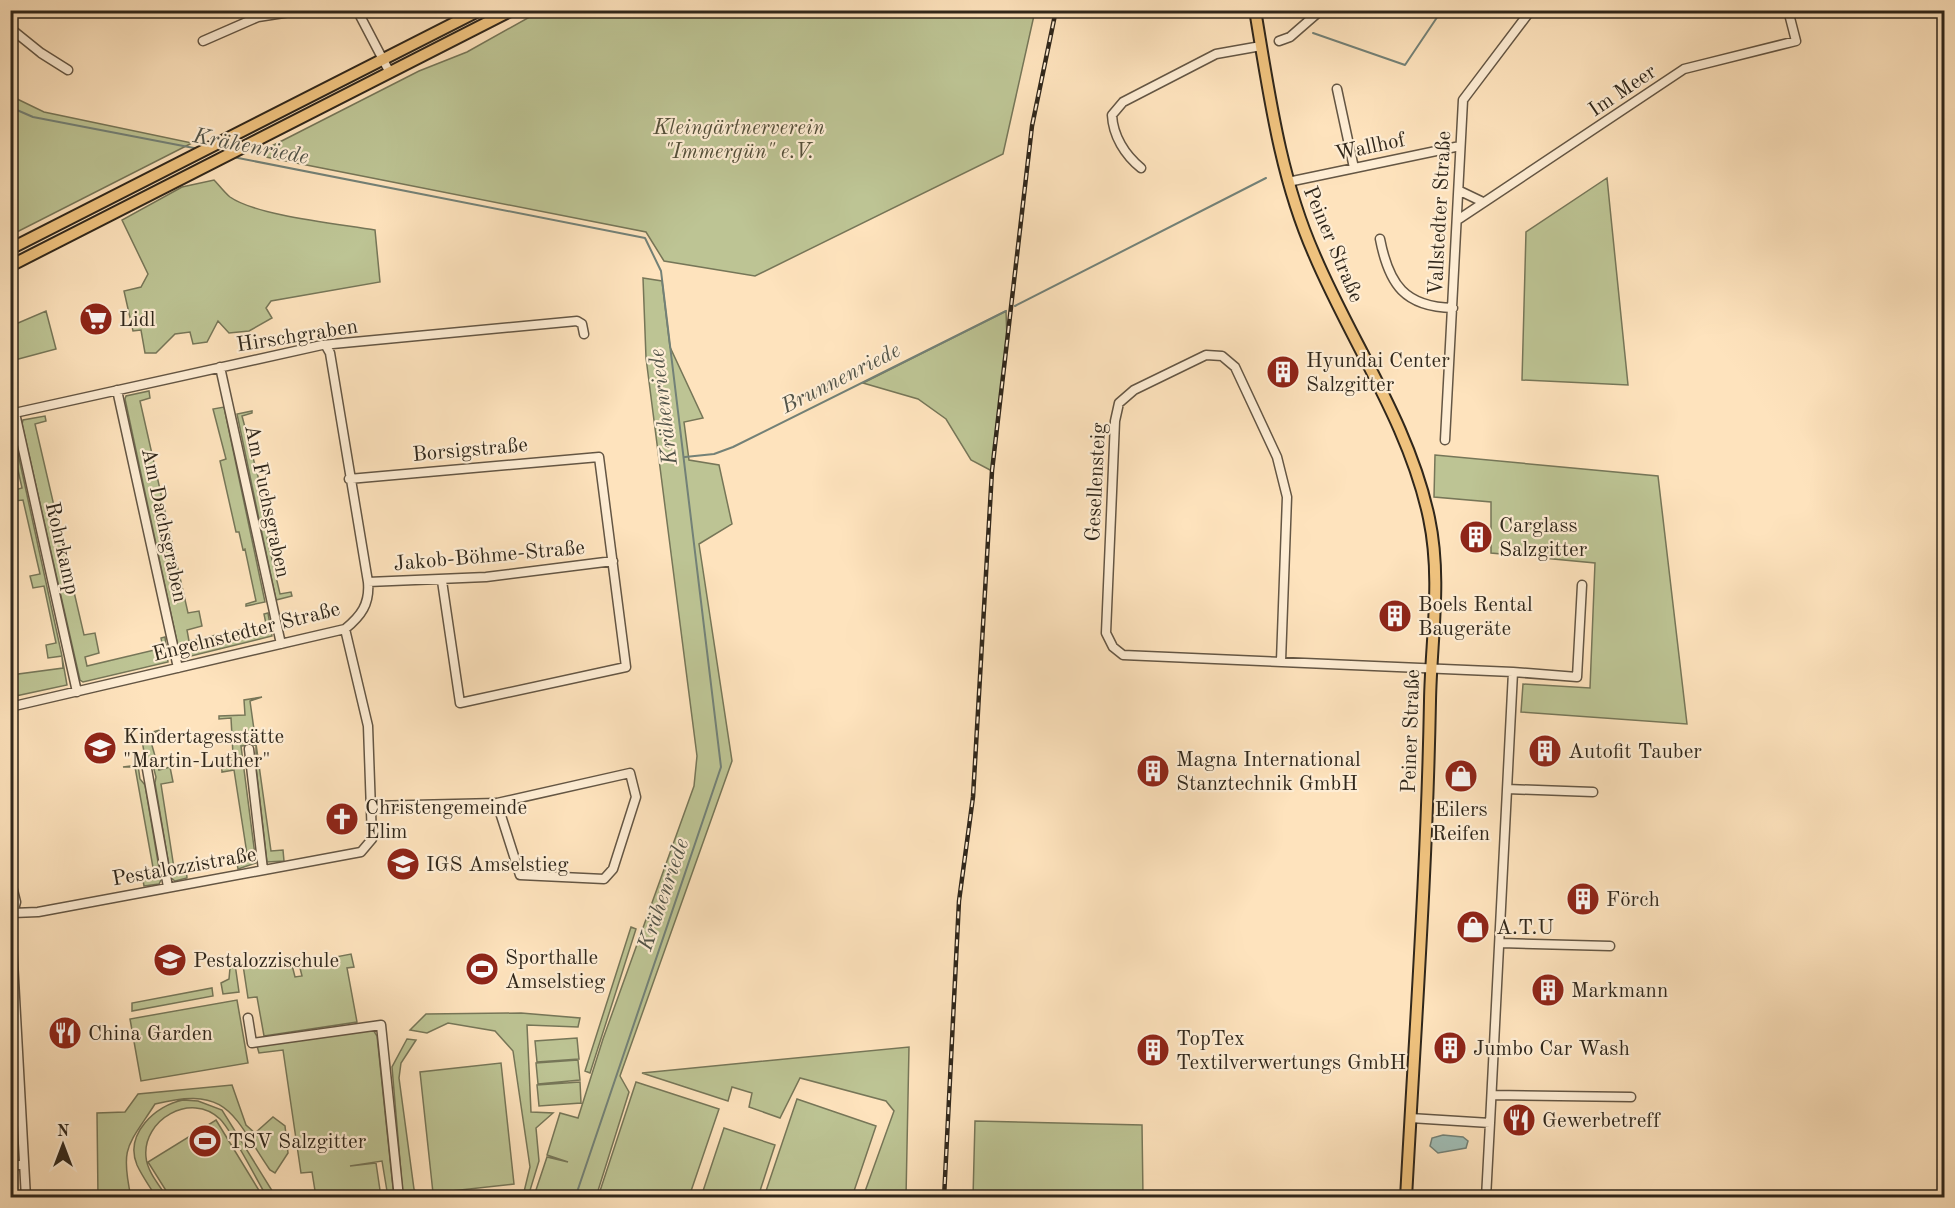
<svg xmlns="http://www.w3.org/2000/svg" width="1955" height="1208" font-family="'Old Standard TT',serif">
<rect width="100%" height="100%" fill="#fee3bd"/>
<filter id="stains"><feTurbulence type="fractalNoise" baseFrequency=".00333" numOctaves="4"/><feColorMatrix values="0 0 0 0 .2 0 0 0 0 .09 0 0 0 0 .02 0 0 0 .5 -.17"/></filter>
<radialGradient id="worn" r=".72"><stop offset=".6" stop-color="#630" stop-opacity="0"/><stop offset="1" stop-color="#630" stop-opacity=".3"/></radialGradient>
<path fill="#bdc494" stroke="#767658" stroke-width="1.5" d="M 542,10 L 1035,10 L 1035,11 L 1003,154 L 755,276 L 664,261 L 646,232 L 266,157 L 260,152 L 419,71 L 467,52 Z
M 11,96 L 44,112 L 192,143 L 11,235 Z
M 1607,178 L 1628,385 L 1522,380 L 1526,232 Z
M 214,180 C 219,185 224,192 230,197 C 257,216 340,224 375,230 L 380,282 L 271,301 L 266,308 L 272,318 L 249,331 L 229,333 L 218,321 L 207,342 L 193,344 L 190,332 L 175,334 L 156,353 L 145,353 L 141,330 L 133,331 L 124,291 L 141,287 L 148,274 L 122,220 L 182,187 Z
M 643,278 L 662,281 L 670,347 L 703,418 L 684,422 L 689,460 L 719,465 L 732,524 L 699,544 L 732,761 L 620,1076 L 629,1092 L 596,1197 L 539,1197 L 534,1196 L 547,1157 L 568,1162 L 547,1155 L 560,1113 L 578,1118 L 603,1039 L 694,786 L 697,756 L 646,358 Z
M 46,311 L 56,349 L 11,361 L 11,326 Z
M 1006,311 L 1007,340 L 992,471 L 971,460 L 946,419 L 918,399 L 863,383 Z
M 149,391 L 150,398 L 140,401 L 188,613 L 199,611 L 202,626 L 187,630 L 189,641 L 266,624 L 264,614 L 268,613 L 272,636 L 183,658 L 180,656 L 125,399 L 126,396 Z
M 224,407 L 265,602 L 246,606 L 246,604 L 256,601 L 245,549 L 243,550 L 239,532 L 236,532 L 220,461 L 226,459 L 213,409 Z
M 252,411 L 252,413 L 242,416 L 269,518 L 266,519 L 270,537 L 267,538 L 280,594 L 291,592 L 292,596 L 276,600 L 237,414 Z
M 45,416 L 46,421 L 35,424 L 84,635 L 95,633 L 99,653 L 85,657 L 87,666 L 163,648 L 161,638 L 165,637 L 168,662 L 83,682 L 80,680 L 22,424 L 23,420 Z
M 11,424 L 12,426 L 62,656 L 48,658 L 46,645 L 56,643 L 44,586 L 33,588 L 30,576 L 40,574 L 23,500 L 14,501 L 11,491 L 22,488 L 11,439 Z
M 1435,455 L 1658,476 L 1687,724 L 1521,712 L 1523,684 L 1590,688 L 1595,563 L 1491,553 L 1491,502 L 1434,497 Z
M 62,657 L 67,685 L 11,697 L 11,675 L 63,668 Z
M 262,697 L 250,701 L 271,851 L 283,850 L 284,861 L 267,862 L 256,767 L 256,745 L 241,746 L 256,863 L 238,869 L 236,856 L 247,854 L 234,770 L 222,772 L 221,756 L 233,755 L 231,718 L 219,719 L 219,716 L 245,715 L 244,700 Z
M 160,730 L 149,735 L 159,770 L 170,767 L 173,782 L 161,784 L 174,868 L 186,867 L 187,878 L 175,881 L 171,878 L 155,783 L 156,777 L 152,762 L 146,763 L 141,735 Z
M 138,765 L 140,779 L 145,785 L 161,880 L 159,884 L 144,886 L 142,875 L 154,873 L 135,767 L 123,767 Z
M 631,927 L 636,929 L 590,1073 L 585,1071 Z
M 351,954 L 354,967 L 347,968 L 357,1022 L 264,1036 L 257,997 L 248,998 L 243,965 L 250,963 L 257,967 L 291,961 L 295,977 L 302,976 L 299,964 Z
M 235,964 L 239,992 L 223,994 L 221,983 L 229,979 L 230,968 Z
M 212,988 L 213,996 L 132,1011 L 132,1003 Z
M 237,1000 L 248,1063 L 141,1081 L 130,1019 Z
M 521,1013 L 580,1018 L 578,1027 L 527,1025 L 531,1112 L 553,1113 L 536,1128 L 539,1161 L 528,1197 L 523,1196 L 530,1167 L 513,1051 L 495,1031 L 448,1023 L 427,1033 L 410,1030 L 426,1014 Z
M 372,1028 L 377,1036 L 394,1197 L 388,1197 L 382,1161 L 350,1166 L 376,1163 L 381,1197 L 316,1197 L 312,1172 L 301,1173 L 283,1050 L 259,1053 L 257,1046 Z
M 577,1038 L 579,1059 L 537,1062 L 535,1041 Z
M 407,1039 L 416,1040 L 401,1063 L 399,1078 L 414,1189 L 419,1197 L 403,1197 L 392,1067 Z
M 909,1047 L 906,1197 L 863,1197 L 894,1111 L 886,1101 L 800,1078 L 780,1118 L 749,1107 L 752,1093 L 732,1087 L 728,1101 L 642,1073 Z
M 578,1060 L 580,1080 L 538,1084 L 536,1063 Z
M 501,1063 L 514,1184 L 433,1193 L 420,1072 Z
M 580,1082 L 581,1103 L 539,1106 L 537,1085 Z
M 636,1082 L 719,1109 L 689,1197 L 598,1197 Z
M 232,1085 L 246,1125 L 255,1133 L 273,1117 L 285,1126 L 288,1153 L 275,1173 L 270,1170 C 233,1116 229,1085 155,1104 C 128,1146 120,1146 131,1197 L 98,1197 L 97,1113 L 125,1112 L 138,1094 Z
M 797,1099 L 876,1126 L 852,1197 L 764,1197 Z
M 183,1100 L 198,1101 L 222,1110 L 276,1197 L 267,1197 C 256,1179 233,1132 220,1119 C 191,1091 142,1120 146,1157 C 147,1171 159,1185 167,1197 L 156,1197 C 150,1187 142,1176 137,1165 C 124,1134 156,1105 183,1100 Z
M 216,1120 L 263,1197 L 170,1197 L 148,1162 Z
M 975,1121 L 1142,1125 L 1143,1197 L 973,1197 Z
M 724,1128 L 775,1145 L 758,1197 L 701,1197 Z"/>
<path fill="#a0bdb5" stroke="#738177" stroke-width="1.5" d="M 1443,1135 L 1463,1137 L 1468,1141 L 1466,1148 L 1438,1153 L 1430,1146 L 1432,1138 Z"/>
<g fill="none" stroke-linecap="round" stroke-linejoin="round">
<path stroke="#738177" stroke-width="2" d="M 1313,33 L 1405,65 L 1442,10
M 10,107 L 33,117 L 199,149
M 233,157 L 645,238 L 661,271 L 721,767 L 575,1198
M 1015,306 L 1266,178
M 685,457 L 714,454 L 733,447 L 1006,311"/>
<g stroke="#645644" stroke-width="11">
<path id="minor" d="M 357,10 L 390,73
M 10,28 L 41,53 L 68,70
M 203,41 L 258,17 L 303,10
M 1279,41 L 1290,37 L 1321,10
M 1337,89 L 1354,168
M 1141,168 C 1125,155 1113,136 1112,115 L 1123,102 L 1216,54 L 1261,46
M 1288,182 L 1460,146
M 1460,191 L 1483,202
M 1459,219 L 1684,69 L 1796,41 L 1788,10
M 1380,239 C 1389,285 1405,307 1453,308
M 220,367 L 281,644
M 117,390 L 178,668
M 15,413 L 77,692
M 10,414 L 322,345 L 577,321 L 582,324 L 584,334
M 1445,440 L 1463,100 L 1531,10
M 349,479 L 599,457 L 626,667 L 460,703 L 442,581
M 368,582 L 486,577 L 613,561
M 1281,661 L 1287,497 L 1277,457 L 1235,367 L 1222,356 L 1206,355 L 1134,390 L 1119,403 L 1115,421 L 1106,633 L 1113,647 L 1123,655 L 1513,672 L 1490,1123
M 1513,672 L 1577,677 L 1582,585
M 10,707 L 345,629 C 361,616 370,604 368,582 L 330,353 L 326,346
M 249,749 L 263,870
M 147,769 L 168,887
M 1507,789 L 1593,792
M 371,806 L 497,803 L 630,773 L 636,797 L 613,869 L 604,879 L 520,875 L 497,803
M 10,878 L 16,902 L 13,913
M 10,906 L 26,1198
M 13,913 L 38,912 L 361,852 L 372,839 L 368,726 L 345,629
M 1501,943 L 1610,946
M 248,1018 L 252,1043 L 381,1025 L 399,1198
M 1492,1095 L 1631,1097
M 1410,1118 L 1490,1123 L 1486,1198
M 10,1165 L 24,1165"/>
</g>
<g stroke="#30271b" stroke-width="14">
<path id="major" d="M 1255,10 C 1269,93 1280,177 1314,254 C 1351,342 1409,423 1429,518 C 1442,579 1431,640 1430,701 C 1427,867 1415,1032 1406,1198
M 10,249 L 480,10
M 10,266 L 512,10"/>
</g>
<use href="#minor" stroke="#feedd4" stroke-width="8"/>
<use href="#major" stroke="#efc27e" stroke-width="10"/>
<g stroke="#30271b" stroke-width="4.5">
<path id="rail" d="M 944,1198 L 959,901 L 973,797 L 992,471 L 1032,126 L 1056,10"/>
</g>
<use href="#rail" stroke="#feedd4" stroke-width="2" stroke-dasharray="7" stroke-linecap="butt"/>
</g>
<defs>
<g id="supermarket-disc" transform="scale(1.725)"><circle r="9.5" fill="#8f2418" stroke="#feedd4"/><path d="M-6-5.5h2.5l.6 2H6L4.5 2H-2.5L-4.4-4H-6ZM-1.5 3.2a1.3 1.3 0 1 0 .1 0ZM3 3.2a1.3 1.3 0 1 0 .1 0Z" fill="#fff"/></g>
<g id="building-disc" transform="scale(1.725)"><circle r="9.5" fill="#8f2418" stroke="#feedd4"/><path d="M-4-6H4V6H1V3H-1V6H-4ZM-2.5-4.3h1.7v1.8h-1.7ZM.8-4.3h1.7v1.8H.8ZM-2.5-1h1.7V.8h-1.7ZM.8-1h1.7V.8H.8Z" fill="#fff"/></g>
<g id="school-disc" transform="scale(1.725)"><circle r="9.5" fill="#8f2418" stroke="#feedd4"/><path d="M0-5L7-2L0 1L-7-2ZM-4 1L0 2.5L4 1V4Q0 6-4 4Z" fill="#fff"/></g>
<g id="shop-disc" transform="scale(1.725)"><circle r="9.5" fill="#8f2418" stroke="#feedd4"/><path d="M-5-2.5h2.3a2.7 3.5 0 0 1 5.4 0H5L5.5 6h-11ZM-1.5-2.5h3a1.5 2.3 0 0 0-3 0Z" fill="#fff"/></g>
<g id="church-disc" transform="scale(1.725)"><circle r="9.5" fill="#8f2418" stroke="#feedd4"/><path d="M-1.2-6h2.4v3.5h3.3v2.4h-3.3V6h-2.4V-.1h-3.3v-2.4h3.3Z" fill="#fff"/></g>
<g id="stadium-disc" transform="scale(1.725)"><circle r="9.5" fill="#8f2418" stroke="#feedd4"/><path d="M0-5a6.5 5 0 1 0 0 10a6.5 5 0 1 0 0-10ZM-3.5-1.8h7v3.6h-7Z" fill="#fff"/></g>
<g id="restaurant-disc" transform="scale(1.725)"><circle r="9.5" fill="#8f2418" stroke="#feedd4"/><path d="M-5-6h1v4h1v-4h1v4h1v-4h1v5L-1.5 .5V6h-2V.5L-5-1ZM5-6V6H3V1.5H1.5Q1.5-4 5-6Z" fill="#fff"/></g>
</defs>
<g fill-rule="evenodd">
<use href="#supermarket-disc" x="96" y="319"/>
<use href="#building-disc" x="1283" y="372"/>
<use href="#building-disc" x="1476" y="537"/>
<use href="#building-disc" x="1395" y="616"/>
<use href="#school-disc" x="100" y="748"/>
<use href="#building-disc" x="1545" y="751"/>
<use href="#building-disc" x="1153" y="771"/>
<use href="#shop-disc" x="1461" y="776"/>
<use href="#church-disc" x="342" y="819"/>
<use href="#school-disc" x="403" y="864"/>
<use href="#building-disc" x="1583" y="899"/>
<use href="#shop-disc" x="1473" y="927"/>
<use href="#school-disc" x="170" y="960"/>
<use href="#stadium-disc" x="482" y="969"/>
<use href="#building-disc" x="1548" y="990"/>
<use href="#restaurant-disc" x="65" y="1033"/>
<use href="#building-disc" x="1450" y="1048"/>
<use href="#building-disc" x="1153" y="1050"/>
<use href="#restaurant-disc" x="1519" y="1120"/>
<use href="#stadium-disc" x="205" y="1141"/>
</g>
<g text-anchor="middle" stroke-width="4.5" stroke-linejoin="round" paint-order="stroke">
<g font-size="21" fill="#30271b" stroke="#feedd4">
<text transform="translate(1622 90) rotate(-34)" y="7">Im Meer</text>
<text transform="translate(1370 146) rotate(-12)" y="7">Wallhof</text>
<text transform="translate(1439 213) rotate(-87)" y="7">Vallstedter Straße</text>
<text transform="translate(1334 244) rotate(67)" y="7">Peiner Straße</text>
<text transform="translate(297 335) rotate(-9)" y="7">Hirschgraben</text>
<text transform="translate(470 449) rotate(-5)" y="7">Borsigstraße</text>
<text transform="translate(1095 482) rotate(-87)" y="7">Gesellensteig</text>
<text transform="translate(268 501) rotate(78)" y="7">Am Fuchsgraben</text>
<text transform="translate(165 525) rotate(78)" y="7">Am Dachsgraben</text>
<text transform="translate(63 548) rotate(77)" y="7">Rohrkamp</text>
<text transform="translate(489 555) rotate(-5)" y="7">Jakob-Böhme-Straße</text>
<text transform="translate(246 631) rotate(-14)" y="7">Engelnstedter Straße</text>
<text transform="translate(1410 731) rotate(-88)" y="7">Peiner Straße</text>
<text transform="translate(184 866) rotate(-10)" y="7">Pestalozzistraße</text>
</g>
<g font-size="21" font-style="italic" fill="#534e39" stroke="#feedd4">
<text x="739" y="134">Kleingärtnerverein<tspan x="739" dy="24">"Immergün" e.V.</tspan></text>
</g>
<g font-size="21" fill="#30271b" stroke="#feedd4" text-anchor="start">
<text x="119" y="326">Lidl</text>
<text x="1306" y="367">Hyundai Center<tspan x="1306" dy="24">Salzgitter</tspan></text>
<text x="1499" y="532">Carglass<tspan x="1499" dy="24">Salzgitter</tspan></text>
<text x="1418" y="611">Boels Rental<tspan x="1418" dy="24">Baugeräte</tspan></text>
<text x="123" y="743">Kindertagesstätte<tspan x="123" dy="24">"Martin-Luther"</tspan></text>
<text x="1568" y="758">Autofit Tauber</text>
<text x="1176" y="766">Magna International<tspan x="1176" dy="24">Stanztechnik GmbH</tspan></text>
<text x="365" y="814">Christengemeinde<tspan x="365" dy="24">Elim</tspan></text>
<text x="1461" y="816" text-anchor="middle">Eilers<tspan x="1461" dy="24">Reifen</tspan></text>
<text x="426" y="871">IGS Amselstieg</text>
<text x="1606" y="906">Förch</text>
<text x="1496" y="934">A.T.U</text>
<text x="505" y="964">Sporthalle<tspan x="505" dy="24">Amselstieg</tspan></text>
<text x="193" y="967">Pestalozzischule</text>
<text x="1571" y="997">Markmann</text>
<text x="88" y="1040">China Garden</text>
<text x="1176" y="1045">TopTex<tspan x="1176" dy="24">Textilverwertungs GmbH</tspan></text>
<text x="1473" y="1055">Jumbo Car Wash</text>
<text x="1542" y="1127">Gewerbetreff</text>
<text x="228" y="1148">TSV Salzgitter</text>
</g>
<g font-size="22" font-style="italic" fill="#525449" stroke="#feedd4">
<text transform="translate(251 145) rotate(11)" y="8">Krähenriede</text>
<text transform="translate(840 377) rotate(-27)" y="8">Brunnenriede</text>
<text transform="translate(662 407) rotate(-97)" y="8">Krähenriede</text>
<text transform="translate(662 894) rotate(-71)" y="8">Krähenriede</text>
</g>
</g>
<rect width="1955" height="1208" fill="none" stroke="#fee3bd" stroke-width="36"/>
<rect x="12" y="12" width="1931" height="1184" fill="none" stroke="#30271b" stroke-width="3"/>
<rect x="18" y="18" width="1919" height="1172" fill="none" stroke="#30271b" stroke-width="1.5"/>
<g transform="translate(63 1145)" stroke="#feedd4" stroke-width="4.5" paint-order="stroke">
<path d="M0-4.5L10 22L0 15L-10 22Z" fill="#30271b"/>
<text y="-9" font-size="16" font-weight="bold" text-anchor="middle" fill="#30271b">N</text>
</g>
<rect width="100%" height="100%" filter="url(#stains)"/>
<rect width="100%" height="100%" fill="url(#worn)"/>
</svg>
